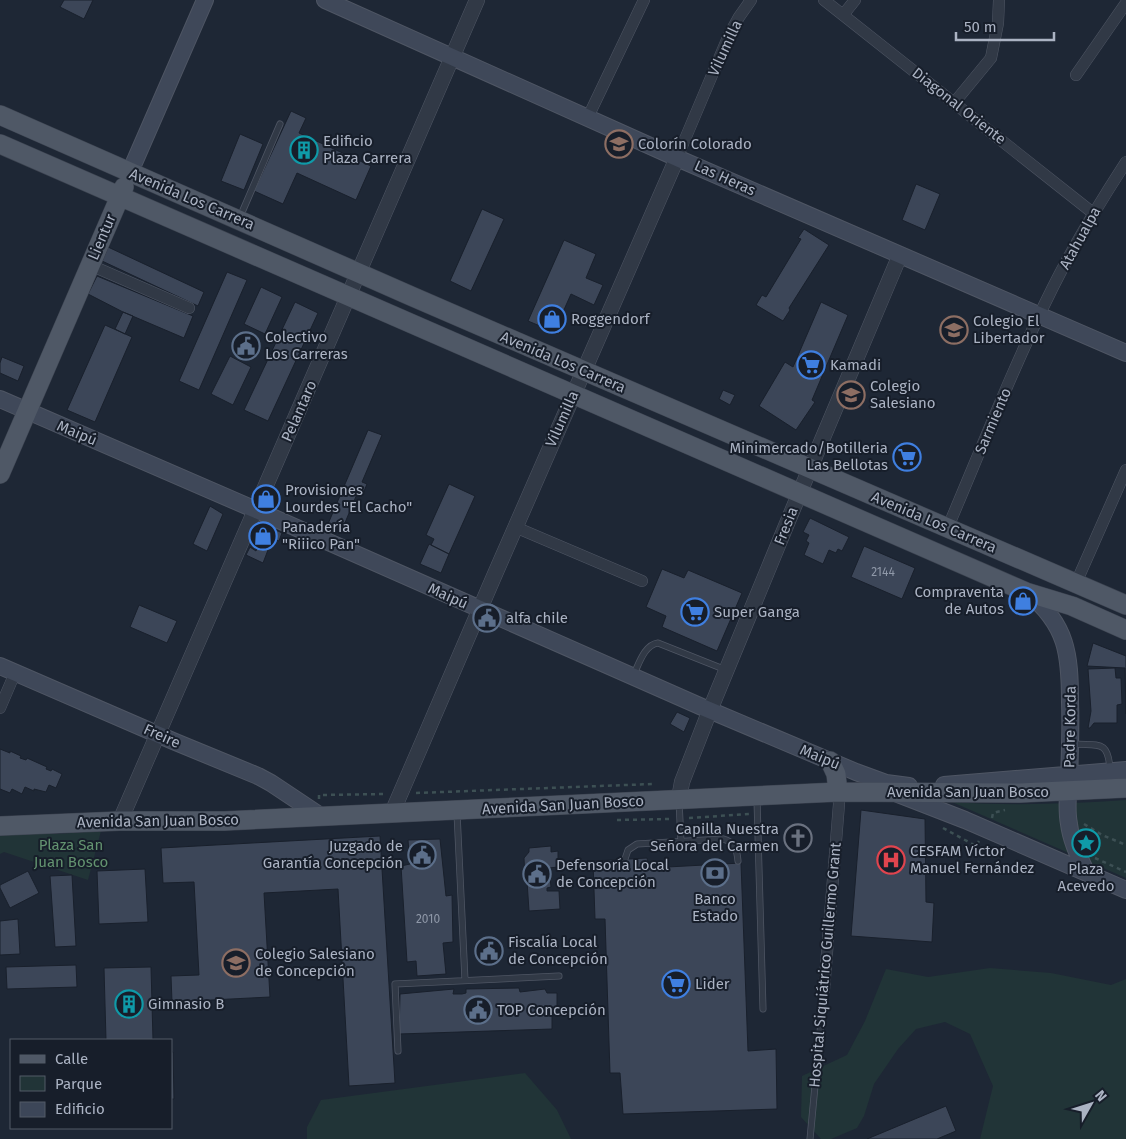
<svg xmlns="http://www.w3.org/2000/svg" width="1126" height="1139" font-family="'Fira Sans',sans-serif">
<rect width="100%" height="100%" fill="#1e2735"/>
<path fill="#213437" d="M 1126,800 L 1126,878 L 952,802 C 1010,806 1068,804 1126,800 Z
M 101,831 L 88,880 L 4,852 L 0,854 L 0,833 L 57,834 Z
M 990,968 L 1051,973 L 1111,985 L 1126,979 L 1126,1139 L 980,1139 L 993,1086 L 970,1034 L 945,1022 L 916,1029 L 898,1049 L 874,1084 L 864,1116 L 857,1128 L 831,1139 L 821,1139 L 801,1117 L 802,1076 L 847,1055 L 865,1021 L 886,969 L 928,977 Z
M 525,1073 L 557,1110 L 571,1139 L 307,1139 L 307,1127 L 321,1100 Z"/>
<path fill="#3c4658" stroke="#19202c" d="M 64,0 L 93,0 L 84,19 L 60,7 Z
M 291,111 L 306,118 L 299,133 L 371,166 L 356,200 L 297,173 L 283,204 L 254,191 Z
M 240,134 L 263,144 L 244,190 L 221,181 Z
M 916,184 L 940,194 L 925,230 L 902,220 Z
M 482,209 L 504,219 L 471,291 L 450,281 Z
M 804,229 L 829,245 L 789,308 L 790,310 L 783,321 L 756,305 L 762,295 L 766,297 L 801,239 L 798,238 Z
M 564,240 L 596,254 L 586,278 L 603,285 L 594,305 L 571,294 L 559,321 L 563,323 L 559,334 L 528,321 Z
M 108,247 L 204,292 L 198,306 L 102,261 Z
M 227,272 L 247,280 L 199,390 L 179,381 Z
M 97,276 L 193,316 L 184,338 L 123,312 L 88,294 Z
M 261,287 L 282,297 L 265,334 L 244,324 Z
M 295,302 L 318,313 L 268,421 L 244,410 Z
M 821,302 L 848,315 L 812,400 L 815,402 L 796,430 L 759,406 L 785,362 L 793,367 Z
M 123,312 L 133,316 L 125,334 L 115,329 Z
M 105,325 L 132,337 L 95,422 L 67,410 Z
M 230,356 L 251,367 L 233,405 L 211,394 Z
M 2,357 L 24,366 L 18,381 L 0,373 L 0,363 Z
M 723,390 L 735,395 L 730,405 L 719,399 Z
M 368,430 L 382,435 L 362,482 L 367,484 L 362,496 L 357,494 L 342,530 L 328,524 Z
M 449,484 L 475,496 L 449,554 L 431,545 L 434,539 L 426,535 Z
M 210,506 L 223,514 L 207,551 L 193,544 Z
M 810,518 L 849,537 L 842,551 L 838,549 L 836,553 L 829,550 L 823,564 L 804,555 L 809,543 L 806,541 L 809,535 L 803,532 Z
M 264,524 L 282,533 L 279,541 L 270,538 L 265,548 L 252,543 L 258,527 Z
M 429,544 L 449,554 L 441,573 L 420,564 Z
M 258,545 L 268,550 L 263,563 L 246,555 L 250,547 L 256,551 Z
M 864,546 L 915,568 L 902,599 L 851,577 Z
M 662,569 L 684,578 L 688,570 L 742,593 L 717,651 L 662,627 L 666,616 L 646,607 Z
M 139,605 L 177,621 L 167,643 L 130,627 Z
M 1093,643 L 1126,656 L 1126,714 L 1125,668 L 1087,666 Z
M 1115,668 L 1116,678 L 1121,678 L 1122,704 L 1117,705 L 1117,723 L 1094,723 L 1090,728 L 1088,728 L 1091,711 L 1088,669 Z
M 677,712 L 690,718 L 684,732 L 670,724 Z
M 0,749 L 10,753 L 10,751 L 21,756 L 20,758 L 26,760 L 27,758 L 47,767 L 46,769 L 51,771 L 52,769 L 62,774 L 56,788 L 49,785 L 46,792 L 34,789 L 34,791 L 25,787 L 22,794 L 12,789 L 10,793 L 0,789 Z
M 861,810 L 925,819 L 926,902 L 934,903 L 932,942 L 851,936 Z
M 380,836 L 395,1083 L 349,1086 L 338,889 L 264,893 L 270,997 L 172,1002 L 171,976 L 199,975 L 194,882 L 163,883 L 161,848 Z
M 440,839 L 446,896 L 452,895 L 453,942 L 443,943 L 446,974 L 417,976 L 416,961 L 407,962 L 401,866 L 410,864 L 408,840 Z
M 551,846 L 551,852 L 558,851 L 558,867 L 549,868 L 551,887 L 547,888 L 547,891 L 559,891 L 560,909 L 529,911 L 527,881 L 525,881 L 524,858 L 529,852 L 529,848 Z
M 647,858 L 649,868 L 741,863 L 748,1051 L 776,1049 L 777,1109 L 623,1114 L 620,1073 L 610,1073 L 605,919 L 595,919 L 593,861 Z
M 145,869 L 148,922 L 99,924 L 97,871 Z
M 28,871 L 39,893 L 10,908 L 0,888 L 0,885 Z
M 72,875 L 76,946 L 55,947 L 50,876 Z
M 18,919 L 20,954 L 0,955 L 0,921 Z
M 76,965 L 77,987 L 7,989 L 6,967 Z
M 151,967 L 153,1040 L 106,1040 L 104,968 Z
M 519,988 L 520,992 L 545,989 L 547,993 L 557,993 L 557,1015 L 552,1016 L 552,1029 L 399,1034 L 400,994 L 454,989 L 453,994 L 462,994 L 466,993 L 466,989 Z
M 171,1052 L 173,1052 L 174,1099 L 171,1099 Z
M 946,1106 L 956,1131 L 937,1139 L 867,1139 Z"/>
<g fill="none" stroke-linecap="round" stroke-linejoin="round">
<g stroke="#4f5664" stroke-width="7">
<path id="service" d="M 240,217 L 280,124
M 633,676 C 639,664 644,645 658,643 L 726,670
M 1073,744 C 1098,746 1108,739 1110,769
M 757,800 L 763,1009
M 679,801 L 681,842
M 457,813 L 465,980
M 625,859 L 628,850 L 637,844 L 723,839 C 735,842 737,850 738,861
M 398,1051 L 395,984 L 559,976
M 810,1139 L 824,990"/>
</g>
<g stroke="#4f5664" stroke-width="12">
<path id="minor" d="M 824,0 L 1093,213
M 843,15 L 855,0
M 1076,75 L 1126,3
M 954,103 L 991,58 L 998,23 L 999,0
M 588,117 L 644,0
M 677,158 L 729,35 L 739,17 L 751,0
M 90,265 L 189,308
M 515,527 L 642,581
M 948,527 C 982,447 1014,365 1053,287 C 1075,243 1100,202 1126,162
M 1076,583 L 1126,470
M 0,708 L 15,673
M 824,990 L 839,804 L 838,792"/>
</g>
<g stroke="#4f5664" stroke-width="16">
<path id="tertiary" d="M 679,799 L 682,782 L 710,710 L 800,492 L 900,255
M 392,813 L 495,574 L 677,158
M 120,821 L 477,0"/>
</g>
<g stroke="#4f5664" stroke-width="18">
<path id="secondary" d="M 325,0 L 677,158 L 1126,353
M 130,172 L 205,0
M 0,399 L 256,510 L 702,707 L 856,772 L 886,783 L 909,786
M 1028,593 C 1067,625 1070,654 1070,702 C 1071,727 1070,752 1069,778 C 1068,793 1066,809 1069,824 C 1071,841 1079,858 1087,873
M 0,666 L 173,741 L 258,776 L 271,783 L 319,815
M 944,785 L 1126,770
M 898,794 L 965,820 L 1126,890"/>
</g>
<g stroke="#3b424f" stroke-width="20">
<path id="primary" d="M 0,115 L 411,296 L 1126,605
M 0,144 L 1026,592 L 1072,606 L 1126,630
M 0,474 L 124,187
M 830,761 L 836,774 L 838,792
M 0,826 L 120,821 L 224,821 L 838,792 L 1020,793 L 1126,788"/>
</g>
<path stroke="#3d5054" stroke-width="2.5" stroke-dasharray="4 4" stroke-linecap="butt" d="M 416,793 L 653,784
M 319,799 L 319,795 L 386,794
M 689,818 L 749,814
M 992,818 L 993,813 L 1005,810
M 617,820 L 671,819
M 1084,824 L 1102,835 L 1126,845
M 943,828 L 976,846 L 979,841
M 1095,858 L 1126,872"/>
<use href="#service" stroke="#313946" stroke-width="5.5"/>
<use href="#minor" stroke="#313946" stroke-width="11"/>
<use href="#tertiary" stroke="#313946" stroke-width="15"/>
<use href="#secondary" stroke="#3f4859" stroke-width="16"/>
<use href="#primary" stroke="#4f5866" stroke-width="19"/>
</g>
<defs>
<g id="school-ring" transform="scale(1.4375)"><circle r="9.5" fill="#171e2a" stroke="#8d6e63" stroke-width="1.5"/><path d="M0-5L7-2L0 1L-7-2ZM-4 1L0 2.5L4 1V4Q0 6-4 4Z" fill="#8d6e63"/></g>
<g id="building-ring" transform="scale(1.4375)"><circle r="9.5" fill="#171e2a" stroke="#0f9aa8" stroke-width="1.5"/><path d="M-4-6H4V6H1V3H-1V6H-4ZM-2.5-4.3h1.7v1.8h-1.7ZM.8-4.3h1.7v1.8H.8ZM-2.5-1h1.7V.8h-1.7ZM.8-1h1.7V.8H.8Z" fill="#0f9aa8"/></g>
<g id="shop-ring" transform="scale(1.4375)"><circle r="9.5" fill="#171e2a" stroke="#3f7fe0" stroke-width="1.5"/><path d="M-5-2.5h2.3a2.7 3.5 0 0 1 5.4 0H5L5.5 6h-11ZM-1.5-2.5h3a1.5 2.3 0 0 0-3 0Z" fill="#3f7fe0"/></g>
<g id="civic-ring" transform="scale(1.4375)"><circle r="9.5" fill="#171e2a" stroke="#5c6f8a" stroke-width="1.5"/><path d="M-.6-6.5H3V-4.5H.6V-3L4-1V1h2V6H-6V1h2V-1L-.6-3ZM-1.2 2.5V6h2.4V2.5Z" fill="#5c6f8a"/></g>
<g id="supermarket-ring" transform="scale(1.4375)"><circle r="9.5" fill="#171e2a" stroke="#3f7fe0" stroke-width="1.5"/><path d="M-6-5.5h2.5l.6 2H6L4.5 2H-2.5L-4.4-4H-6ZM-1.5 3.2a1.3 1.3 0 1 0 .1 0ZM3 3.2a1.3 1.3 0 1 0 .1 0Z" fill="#3f7fe0"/></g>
<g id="church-ring" transform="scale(1.4375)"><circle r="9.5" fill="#171e2a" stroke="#6b7280" stroke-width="1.5"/><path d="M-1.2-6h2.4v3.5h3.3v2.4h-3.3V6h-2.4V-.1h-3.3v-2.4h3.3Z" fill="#6b7280"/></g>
<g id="sight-ring" transform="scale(1.4375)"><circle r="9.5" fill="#171e2a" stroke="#0f9aa8" stroke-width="1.5"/><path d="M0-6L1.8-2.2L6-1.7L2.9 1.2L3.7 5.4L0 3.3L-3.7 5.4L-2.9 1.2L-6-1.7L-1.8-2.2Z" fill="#0f9aa8"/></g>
<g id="hospital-ring" transform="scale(1.4375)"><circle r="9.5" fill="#171e2a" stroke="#e0444e" stroke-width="1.5"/><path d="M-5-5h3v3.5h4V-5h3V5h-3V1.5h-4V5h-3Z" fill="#e0444e"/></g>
<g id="bank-ring" transform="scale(1.4375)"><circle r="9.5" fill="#171e2a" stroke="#5c6f8a" stroke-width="1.5"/><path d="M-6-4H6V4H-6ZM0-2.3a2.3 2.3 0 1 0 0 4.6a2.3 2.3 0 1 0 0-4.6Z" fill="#5c6f8a"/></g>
</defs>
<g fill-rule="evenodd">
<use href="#school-ring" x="619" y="144"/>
<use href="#building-ring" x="304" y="150"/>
<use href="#shop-ring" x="552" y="319"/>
<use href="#school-ring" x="954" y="330"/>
<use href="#civic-ring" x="246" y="346"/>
<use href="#supermarket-ring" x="811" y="365"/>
<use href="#school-ring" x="851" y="395"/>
<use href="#supermarket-ring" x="907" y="457"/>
<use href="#shop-ring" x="266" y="499"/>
<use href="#shop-ring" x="263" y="536"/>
<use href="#shop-ring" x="1023" y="601"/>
<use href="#supermarket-ring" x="695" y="612"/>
<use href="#civic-ring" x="487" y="618"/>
<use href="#church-ring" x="798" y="838"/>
<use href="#sight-ring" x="1086" y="843"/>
<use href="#civic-ring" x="422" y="855"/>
<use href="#hospital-ring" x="891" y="860"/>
<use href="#bank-ring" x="715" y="873"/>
<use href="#civic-ring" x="537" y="874"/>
<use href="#civic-ring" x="489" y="951"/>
<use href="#school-ring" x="236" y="963"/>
<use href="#supermarket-ring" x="676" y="984"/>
<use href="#building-ring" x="129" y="1004"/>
<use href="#civic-ring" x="478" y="1010"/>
</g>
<g text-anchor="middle" stroke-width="4" stroke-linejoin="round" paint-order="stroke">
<g font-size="12" fill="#8f98a8">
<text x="883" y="576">2144</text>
<text x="428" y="923">2010</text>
</g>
<g font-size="15" fill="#abb3c3" stroke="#171e2a">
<text transform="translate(725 48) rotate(-65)" y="5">Vilumilla</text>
<text transform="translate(959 106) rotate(38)" y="5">Diagonal Oriente</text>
<text transform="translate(725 178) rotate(24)" y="5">Las Heras</text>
<text transform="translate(192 199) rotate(23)" y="5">Avenida Los Carrera</text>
<text transform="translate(102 237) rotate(-67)" y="5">Lientur</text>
<text transform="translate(1080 238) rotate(-61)" y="5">Atahualpa</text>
<text transform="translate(563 362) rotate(23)" y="5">Avenida Los Carrera</text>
<text transform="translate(299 411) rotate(-66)" y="5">Pelantaro</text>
<text transform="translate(562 419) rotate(-66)" y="5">Vilumilla</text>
<text transform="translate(993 421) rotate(-67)" y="5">Sarmiento</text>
<text transform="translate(77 433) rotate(23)" y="5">Maipú</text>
<text transform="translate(934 522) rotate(23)" y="5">Avenida Los Carrera</text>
<text transform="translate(786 526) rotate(-68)" y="5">Fresia</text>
<text transform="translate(448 596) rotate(24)" y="5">Maipú</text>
<text transform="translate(1070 727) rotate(-89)" y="5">Padre Korda</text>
<text transform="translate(162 736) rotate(24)" y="5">Freire</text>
<text transform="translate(820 757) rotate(23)" y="5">Maipú</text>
<text x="968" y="797">Avenida San Juan Bosco</text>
<text transform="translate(563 805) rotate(-3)" y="5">Avenida San Juan Bosco</text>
<text transform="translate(158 821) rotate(-1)" y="5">Avenida San Juan Bosco</text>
<text transform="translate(825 965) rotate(-85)" y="5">Hospital Siquiátrico Guillermo Grant</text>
</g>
<g font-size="15" fill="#abb3c3" stroke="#171e2a" text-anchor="start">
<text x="323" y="146">Edificio<tspan x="323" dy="17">Plaza Carrera</tspan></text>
<text x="638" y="149">Colorín Colorado</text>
<text x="571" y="324">Roggendorf</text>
<text x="973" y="326">Colegio El<tspan x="973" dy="17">Libertador</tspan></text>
<text x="265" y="342">Colectivo<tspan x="265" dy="17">Los Carreras</tspan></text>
<text x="830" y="370">Kamadi</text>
<text x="870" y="391">Colegio<tspan x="870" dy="17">Salesiano</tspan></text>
<text x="888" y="453" text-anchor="end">Minimercado/Botilleria<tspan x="888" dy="17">Las Bellotas</tspan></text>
<text x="285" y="495">Provisiones<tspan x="285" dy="17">Lourdes "El Cacho"</tspan></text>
<text x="282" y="532">Panadería<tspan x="282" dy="17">"Riiico Pan"</tspan></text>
<text x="1004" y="597" text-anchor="end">Compraventa<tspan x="1004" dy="17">de Autos</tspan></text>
<text x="714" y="617">Super Ganga</text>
<text x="506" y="623">alfa chile</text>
<text x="779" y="834" text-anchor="end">Capilla Nuestra<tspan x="779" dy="17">Señora del Carmen</tspan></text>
<text x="403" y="851" text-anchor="end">Juzgado de<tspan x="403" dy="17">Garantía Concepción</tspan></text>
<text x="910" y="856">CESFAM Víctor<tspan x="910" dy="17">Manuel Fernández</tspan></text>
<text x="556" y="870">Defensoría Local<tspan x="556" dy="17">de Concepción</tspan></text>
<text x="1086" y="874" text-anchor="middle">Plaza<tspan x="1086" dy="17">Acevedo</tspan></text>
<text x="715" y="904" text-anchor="middle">Banco<tspan x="715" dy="17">Estado</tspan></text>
<text x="508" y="947">Fiscalía Local<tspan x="508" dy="17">de Concepción</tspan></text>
<text x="255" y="959">Colegio Salesiano<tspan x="255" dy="17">de Concepción</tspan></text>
<text x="695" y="989">Lider</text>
<text x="148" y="1009">Gimnasio B</text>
<text x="497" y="1015">TOP Concepción</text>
</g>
<g font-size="15" fill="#639370" stroke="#171e2a">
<text x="71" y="850">Plaza San<tspan x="71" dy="17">Juan Bosco</tspan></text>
</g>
</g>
<rect x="10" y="1039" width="162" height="90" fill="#171e2a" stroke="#525a67"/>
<rect x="20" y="1055" width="25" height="8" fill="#4f5866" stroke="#525a67"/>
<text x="55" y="1064" font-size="15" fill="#abb3c3">Calle</text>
<rect x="20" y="1076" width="25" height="15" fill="#213437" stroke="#525a67"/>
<text x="55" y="1089" font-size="15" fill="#abb3c3">Parque</text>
<rect x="20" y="1102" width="25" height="15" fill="#3c4658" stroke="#525a67"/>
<text x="55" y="1114" font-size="15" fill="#abb3c3">Edificio</text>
<g transform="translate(1091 1104) rotate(51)" stroke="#171e2a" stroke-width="4" paint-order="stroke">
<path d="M0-4L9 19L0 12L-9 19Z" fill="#abb3c3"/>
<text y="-8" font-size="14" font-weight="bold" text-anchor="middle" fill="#abb3c3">N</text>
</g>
<path d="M956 32v8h98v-8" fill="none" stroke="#abb3c3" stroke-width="2.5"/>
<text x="964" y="32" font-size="15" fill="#abb3c3" stroke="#171e2a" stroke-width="4" paint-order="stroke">50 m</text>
</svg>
